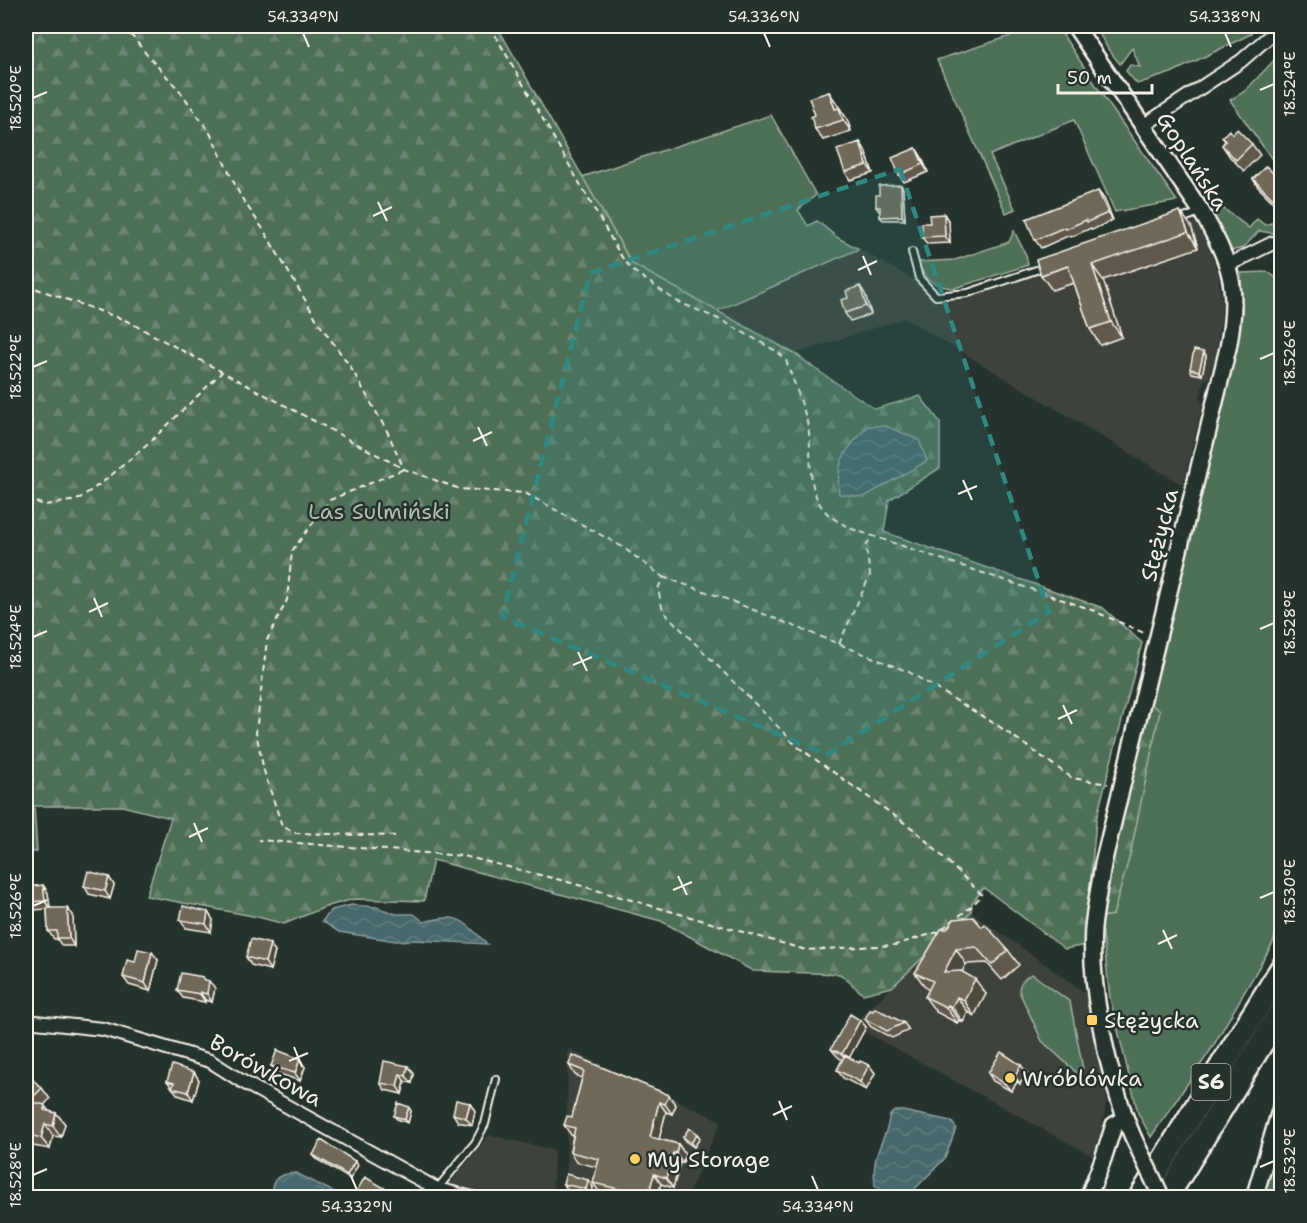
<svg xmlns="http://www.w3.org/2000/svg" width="1307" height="1223" font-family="'Shantell Sans',sans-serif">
<defs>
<pattern id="forest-firs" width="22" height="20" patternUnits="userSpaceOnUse" patternTransform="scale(1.5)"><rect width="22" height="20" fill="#507059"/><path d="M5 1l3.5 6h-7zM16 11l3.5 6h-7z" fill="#6a8571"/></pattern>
<pattern id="water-waves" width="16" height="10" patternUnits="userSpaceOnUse" patternTransform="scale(1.5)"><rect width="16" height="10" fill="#46676c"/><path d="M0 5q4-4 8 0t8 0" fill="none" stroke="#617d81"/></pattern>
</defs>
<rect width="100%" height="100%" fill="#26332d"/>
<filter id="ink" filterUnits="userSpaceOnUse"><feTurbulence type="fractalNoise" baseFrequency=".0167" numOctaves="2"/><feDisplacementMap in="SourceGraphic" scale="12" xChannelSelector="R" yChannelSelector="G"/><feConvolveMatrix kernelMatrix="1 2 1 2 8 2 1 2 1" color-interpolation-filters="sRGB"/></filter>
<g filter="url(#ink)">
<path fill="#3c433a" d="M 1194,221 L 1209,247 L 1218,274 L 1222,303 L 1221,319 L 1216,353 L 1209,378 L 1204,380 L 1200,398 L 1203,403 L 1184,482 L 1181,484 L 905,318 L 795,354 L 717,311 L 859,249 L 914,280 L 938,302 L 966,297 Z
M 971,912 L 1087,994 L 1107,1100 L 1096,1158 L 852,1025 Z
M 568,1049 L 721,1121 L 687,1197 L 566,1198 Z
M 489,1135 L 554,1150 L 553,1197 L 494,1197 L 447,1187 Z"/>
<path fill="#507059" stroke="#a2b0a0" stroke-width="1.5" d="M 1041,26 L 1057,26 L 1103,96 L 1177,201 L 1115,212 L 1074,120 L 990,155 L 1015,209 L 1006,213 L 937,60 Z
M 1095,26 L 1252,26 L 1251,34 L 1171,73 L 1137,84 L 1126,71 L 1130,65 L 1140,67 L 1132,48 L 1120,64 L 1108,49 Z
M 1281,53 L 1281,154 L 1274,162 L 1230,100 L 1245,91 Z
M 771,115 L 816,195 L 798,210 L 808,226 L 817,221 L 838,238 L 859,249 L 717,311 L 632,264 L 582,177 Z
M 1216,207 L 1224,209 L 1249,228 L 1257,219 L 1265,225 L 1281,220 L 1281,230 L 1278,234 L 1259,231 L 1243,248 L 1231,251 L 1213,218 L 1212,213 Z
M 1014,231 L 1026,255 L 1028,265 L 955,288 C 937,288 923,279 918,262 L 955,260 L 1009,242 Z
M 1268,272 L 1282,282 L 1281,914 L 1273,943 L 1212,1048 L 1151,1137 L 1138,1113 L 1110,998 L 1101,917 L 1148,702 L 1234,351 L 1242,310 L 1241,273 Z
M 1032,974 L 1070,1002 L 1083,1069 L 1077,1073 L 1042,1041 L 1019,991 C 1019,983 1025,977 1032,974 Z"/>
<path fill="url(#forest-firs)" stroke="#a2b0a0" stroke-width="1.5" d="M 26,26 L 497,26 L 632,264 L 797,355 L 814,368 L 875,409 L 920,396 L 940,422 L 940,468 L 889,500 L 884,532 L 1103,608 L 1142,643 L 1096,820 L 1085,945 L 1065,949 L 984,888 L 972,903 L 971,912 L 892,987 L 863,994 L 840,974 L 753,971 L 661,921 L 433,860 L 424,901 L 354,899 L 328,906 L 284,924 L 258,917 L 146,896 L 171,818 L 122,806 L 34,806 L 37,852 L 26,852 Z
M 1148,702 L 1160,711 L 1130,855 L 1113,915 L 1101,917 L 1100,900 Z
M 1281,1119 L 1281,1197 L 1259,1198 Z"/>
<path fill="url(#water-waves)" stroke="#8c9e9e" stroke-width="1.5" d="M 868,426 L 886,426 L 919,440 L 927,461 L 864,497 L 839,494 C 836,457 845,452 868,426 Z
M 351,905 L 376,907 L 396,914 L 414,914 L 424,922 C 460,912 462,920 487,944 L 415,940 L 396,941 L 339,932 L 322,921 L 332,910 Z
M 895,1111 L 903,1111 L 951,1121 L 956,1128 L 945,1158 L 907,1197 L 890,1197 L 875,1185 C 872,1158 879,1151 887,1128 C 890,1120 887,1115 895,1111 Z
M 296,1173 L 340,1195 L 341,1197 L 272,1197 C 270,1178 279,1174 296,1173 Z"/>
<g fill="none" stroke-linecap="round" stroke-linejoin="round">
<g stroke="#f4f1e8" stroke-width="10">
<path id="service" d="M 1179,220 L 1200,212
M 912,252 L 919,278 L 936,296 L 968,293 L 1045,267
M 437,1189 L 475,1143 L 485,1124 L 496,1079"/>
</g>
<g stroke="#f4f1e8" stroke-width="16">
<path id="minor" d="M 1143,126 L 1241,61 L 1281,26
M 1228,265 L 1273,243 L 1282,246
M 26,1021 L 103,1029 L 210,1061 L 243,1082 L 437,1189 L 473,1198"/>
</g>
<g stroke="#f4f1e8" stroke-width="20">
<path id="tertiary" d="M 1075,26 L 1201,211 C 1231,263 1240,288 1228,348 L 1103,864 C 1100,885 1095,907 1093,928 C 1089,988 1109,1081 1133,1137
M 1088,1198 L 1103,1159 L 1114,1125 L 1125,1119
M 1254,1198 L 1282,1104"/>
</g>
<g stroke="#f4f1e8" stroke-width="27">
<path id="motorway" d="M 1140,1198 L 1282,968
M 1166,1198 L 1282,1010"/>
</g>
<path stroke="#f4f1e8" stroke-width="2" stroke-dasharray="6 4.5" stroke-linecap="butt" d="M 124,26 L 148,56 L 180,91 L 210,133 L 241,197 L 263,229 L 320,325 L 350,366 L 387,431 L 404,469 L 460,489 L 525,493 L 621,546 L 663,577 L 658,589 L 663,611 L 798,747 L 916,831 L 982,895 L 972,906 L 938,932 L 895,945 L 806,950 L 568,882 L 464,856 L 258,840
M 490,26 L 621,256 L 632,270 L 676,301 L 721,320 L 778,352 L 786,360 C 793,381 803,404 808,426 C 813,453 805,489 825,511 C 832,519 843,524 852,529 L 1087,608 L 1144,633
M 26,285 L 125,320 L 404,469
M 26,499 L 45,505 L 77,500 L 103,482 L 147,445 L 222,372
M 663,577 L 721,597 L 909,672 L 1000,727 L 1072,778 L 1108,784
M 839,644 L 870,575 L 866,547 L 872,535
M 395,836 L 296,833 L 282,826 L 264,771 L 256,732 L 267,640 L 287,600 L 292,551 L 330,500 L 404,469"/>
<use href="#service" stroke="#26332d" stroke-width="6"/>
<use href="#minor" stroke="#26332d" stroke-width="12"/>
<use href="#tertiary" stroke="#26332d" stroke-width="15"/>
<use href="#motorway" stroke="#26332d" stroke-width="22"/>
<g stroke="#f4f1e8" stroke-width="20" stroke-linecap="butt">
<path id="tertiary-bridge" d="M 1133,1137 L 1162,1198"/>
</g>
<use href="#tertiary-bridge" stroke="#26332d" stroke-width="15"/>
</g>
<path fill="#60594d" stroke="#f4f1e8" stroke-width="1.5" d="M 1008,26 L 1019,26 L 1010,28 Z
M 829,92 L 847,119 L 851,131 L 823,140 L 815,129 L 815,115 Z
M 1233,134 L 1252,144 L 1260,155 L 1244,171 L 1230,157 L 1222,145 L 1225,141 L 1222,137 Z
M 860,142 L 865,150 L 873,173 L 850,180 L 845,172 Z
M 916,148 L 921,156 L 928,172 L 904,182 L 899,175 Z
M 1253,179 L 1281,181 L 1281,204 L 1278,207 L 1258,187 Z
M 901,185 L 903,189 L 905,220 L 883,220 L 880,217 L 880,211 L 879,211 L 876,207 L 879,195 Z
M 1098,191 L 1104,199 L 1113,220 L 1092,230 L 1091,228 L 1071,237 L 1070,235 L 1041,248 L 1035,240 Z
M 944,214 L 949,222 L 950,243 L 927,244 L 922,237 Z
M 1191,226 L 1198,248 L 1103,280 L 1122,337 L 1100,345 L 1090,329 L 1074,283 L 1052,290 L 1041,275 Z
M 860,286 L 865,294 L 871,314 L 850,321 L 845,313 L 848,298 Z
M 1206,356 L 1202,375 L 1192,373 L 1190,369 Z
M 109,877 L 114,885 L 110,899 L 89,894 L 84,886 Z
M 43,885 L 48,893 L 50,908 L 73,915 L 74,946 L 62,946 L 57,939 L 54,939 L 48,931 L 47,909 L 33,910 L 27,902 Z
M 180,920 L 213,920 L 211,932 L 186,928 Z
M 982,927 L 1008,950 L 1019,965 L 1002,980 L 987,963 L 966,964 L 962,972 L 986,994 L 974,1016 L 968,1012 L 963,1022 L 959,1020 L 957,1023 L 936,1012 L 925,997 L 929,990 L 926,988 L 915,973 Z
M 270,944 L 275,952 L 270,970 L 251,965 L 246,957 Z
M 158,960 L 150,991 L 129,985 L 123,977 L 135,962 Z
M 205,980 L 215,988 L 212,1002 L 205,1000 L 205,1002 L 183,998 L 177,990 Z
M 865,1019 L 904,1023 L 909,1030 L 892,1038 L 871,1027 Z
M 860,1020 L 866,1027 L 849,1058 L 859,1063 L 869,1065 L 875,1073 L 866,1090 L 843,1078 L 837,1070 L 842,1060 L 837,1056 L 831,1049 Z
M 569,1065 L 676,1105 L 672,1114 L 666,1112 L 659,1139 L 678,1144 L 685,1154 L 683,1163 L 680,1163 L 673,1188 L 661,1184 L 657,1197 L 619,1197 L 600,1193 L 593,1183 L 597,1167 L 576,1162 L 570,1152 L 573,1136 L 571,1135 L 564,1125 L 572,1117 L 582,1078 L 575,1075 Z
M 271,1066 L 305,1067 L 300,1081 L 277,1073 Z
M 408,1066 L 414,1074 L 412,1083 L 405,1082 L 402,1094 L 385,1090 L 380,1083 Z
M 194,1072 L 199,1080 L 193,1100 L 178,1095 L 167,1081 Z
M 988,1073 L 1027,1073 L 1020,1084 L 1017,1082 L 1011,1091 L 993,1081 Z
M 26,1083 L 42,1088 L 50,1099 L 44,1105 L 49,1111 L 56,1113 L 65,1124 L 61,1137 L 53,1136 L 50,1149 L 33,1146 L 26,1135 L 27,1125 Z
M 470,1103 L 475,1111 L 472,1125 L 458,1122 L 453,1114 Z
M 411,1111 L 408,1123 L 397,1119 L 394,1116 Z
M 697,1134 L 700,1138 L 694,1147 L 685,1141 L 683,1137 Z
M 313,1155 L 355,1161 L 358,1165 L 350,1179 L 316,1159 Z
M 563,1184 L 593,1187 L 591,1197 L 569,1191 Z
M 386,1189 L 391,1196 L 390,1197 L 360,1197 L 356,1192 Z"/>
<path fill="#4e483e" stroke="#f4f1e8" stroke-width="1.5" d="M 829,92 L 847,119 L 851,131 L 835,109 Z
M 860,142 L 865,150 L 873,173 L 867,165 Z
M 916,148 L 921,156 L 928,172 L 923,164 Z
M 901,185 L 903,189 L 905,220 L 902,216 Z
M 1098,191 L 1104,199 L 1113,220 L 1108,213 Z
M 1180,211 L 1191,226 L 1198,248 L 1188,232 Z
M 944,214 L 949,222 L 950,243 L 945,236 Z
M 1092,265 L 1103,280 L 1122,337 L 1111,322 Z
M 860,286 L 865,294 L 871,314 L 866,306 Z
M 1204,352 L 1206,356 L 1202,375 L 1199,371 Z
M 109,877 L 114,885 L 110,899 L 105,891 Z
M 43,885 L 48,893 L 50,909 L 45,901 Z
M 67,908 L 73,915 L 74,946 L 69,938 Z
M 208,912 L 213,920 L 211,932 L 206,924 Z
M 270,944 L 275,952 L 270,970 L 265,962 Z
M 956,949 L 966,964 L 954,987 L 944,972 Z
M 152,952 L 158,960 L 150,991 L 145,983 Z
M 203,977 L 208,985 L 209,981 L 215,988 L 212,1002 L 207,994 Z
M 975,979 L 986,994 L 974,1016 L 964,1000 Z
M 200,992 L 205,1000 L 205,1002 L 200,994 Z
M 957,997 L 968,1012 L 963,1022 L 952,1007 Z
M 948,1005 L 959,1020 L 957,1023 L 946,1007 Z
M 860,1020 L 866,1027 L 847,1062 L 842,1054 Z
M 300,1059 L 305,1067 L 300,1081 L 295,1073 Z
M 869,1065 L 875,1073 L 866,1090 L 860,1082 Z
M 1021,1065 L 1027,1073 L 1020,1084 L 1015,1076 Z
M 408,1066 L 414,1074 L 412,1083 L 406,1076 Z
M 194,1072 L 199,1080 L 193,1100 L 188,1092 Z
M 400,1074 L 405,1082 L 402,1094 L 397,1086 Z
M 1011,1074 L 1017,1082 L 1011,1091 L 1005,1084 Z
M 669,1095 L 676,1105 L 672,1114 L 665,1104 Z
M 659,1102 L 666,1112 L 657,1147 L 650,1137 Z
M 470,1103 L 475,1111 L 472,1125 L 466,1118 Z
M 409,1107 L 411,1111 L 408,1123 L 405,1119 Z
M 56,1113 L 65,1124 L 61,1137 L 53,1126 Z
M 45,1124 L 53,1136 L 50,1149 L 41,1138 Z
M 697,1134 L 700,1138 L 694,1147 L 691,1143 Z
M 678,1144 L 685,1154 L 683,1163 L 676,1153 Z
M 673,1153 L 680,1163 L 673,1188 L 666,1178 Z
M 355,1161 L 358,1165 L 350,1179 L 347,1175 Z
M 654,1174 L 661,1184 L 657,1197 L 649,1197 L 648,1196 Z
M 588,1180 L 593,1187 L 591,1197 L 586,1189 Z
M 386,1189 L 391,1196 L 390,1197 L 381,1197 Z"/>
<path fill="#706759" stroke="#f4f1e8" stroke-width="1.5" d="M 829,92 L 835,109 L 839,108 L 843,120 L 815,129 L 811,117 L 815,115 L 809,98 Z
M 1237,129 L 1252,144 L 1236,160 L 1222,145 L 1226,141 L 1222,137 L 1229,130 L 1233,134 Z
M 860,142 L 867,165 L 845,172 L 837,150 Z
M 916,148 L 923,164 L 899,175 L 892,158 Z
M 1266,166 L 1281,181 L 1281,191 L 1273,199 L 1253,179 Z
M 901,185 L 902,216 L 880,217 L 880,207 L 876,207 L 876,195 L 879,195 L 879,186 Z
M 1098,191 L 1108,213 L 1087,222 L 1086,220 L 1066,229 L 1065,227 L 1035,240 L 1026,219 Z
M 1180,211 L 1188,232 L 1092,265 L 1111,322 L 1090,329 L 1068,266 L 1041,275 L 1036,260 Z
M 944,214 L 945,236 L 922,237 L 922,223 L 930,223 L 929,215 Z
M 860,286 L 866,306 L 845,313 L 841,300 L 848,298 L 846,291 Z
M 1194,350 L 1204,352 L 1199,371 L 1190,369 Z
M 88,871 L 109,877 L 105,891 L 84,886 Z
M 43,885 L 45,901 L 27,902 L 26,887 Z
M 183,906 L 208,912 L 206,924 L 180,920 Z
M 47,908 L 67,908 L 69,938 L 57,938 L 57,931 L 48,931 Z
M 973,917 L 982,927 L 985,924 L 1008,950 L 992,965 L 976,947 L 956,949 L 944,972 L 961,971 L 975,979 L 964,1000 L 957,997 L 952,1007 L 948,1005 L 946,1007 L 925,997 L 933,981 L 915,973 L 941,929 L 947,929 L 954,919 Z
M 251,939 L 270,944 L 265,962 L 246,957 Z
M 138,949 L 152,952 L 145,983 L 123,977 L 127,960 L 135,962 Z
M 181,973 L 203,977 L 203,979 L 209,981 L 207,994 L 200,992 L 200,994 L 177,990 Z
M 875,1008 L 904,1023 L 887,1031 L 865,1019 L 870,1010 L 873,1011 Z
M 850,1014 L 860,1020 L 842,1054 L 831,1049 Z
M 277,1050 L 300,1059 L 295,1073 L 271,1066 Z
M 1001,1052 L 1021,1065 L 1015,1076 L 1011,1074 L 1005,1084 L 988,1073 Z
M 572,1055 L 669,1095 L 665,1104 L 659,1102 L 650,1137 L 678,1144 L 676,1153 L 673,1153 L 666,1178 L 654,1174 L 648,1196 L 593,1183 L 599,1159 L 570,1152 L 575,1128 L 564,1125 L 567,1116 L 572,1117 L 584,1071 L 569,1065 Z
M 845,1055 L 859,1063 L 860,1061 L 869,1065 L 860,1082 L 837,1070 Z
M 384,1061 L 408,1066 L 406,1076 L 400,1074 L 397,1086 L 380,1083 Z
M 172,1065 L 194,1072 L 188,1092 L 172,1088 L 174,1083 L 167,1081 Z
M 31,1078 L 42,1088 L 29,1101 L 45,1105 L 44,1110 L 56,1113 L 53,1126 L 45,1124 L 41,1138 L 26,1134 L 27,1125 L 26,1121 L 26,1083 Z
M 456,1100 L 470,1103 L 466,1118 L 453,1114 Z
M 398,1103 L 409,1107 L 405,1119 L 394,1116 Z
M 689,1128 L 697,1134 L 691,1143 L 683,1137 Z
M 321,1140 L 355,1161 L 347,1175 L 313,1155 Z
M 566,1174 L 588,1180 L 586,1189 L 563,1184 Z
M 365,1177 L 386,1189 L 381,1197 L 367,1197 L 356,1192 Z"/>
</g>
<path fill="#318880" fill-opacity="0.2" stroke="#318880" stroke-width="4.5" stroke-dasharray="12 8" stroke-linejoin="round" d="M 900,169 L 1049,612 L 827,755 L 502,617 L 590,273 Z"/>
<path fill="none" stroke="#f4f1e8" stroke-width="2" d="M 303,33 L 309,47M 764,33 L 770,47M 1225,33 L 1231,47M 1260,90 L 1274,84M 33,98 L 47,92M 378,202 L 387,221M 373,216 L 392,207M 863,256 L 871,275M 858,270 L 877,261M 1260,359 L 1274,353M 33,367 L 47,361M 478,427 L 487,446M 473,441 L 492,432M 963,480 L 972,500M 958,494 L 977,486M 94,598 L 102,617M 89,612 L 108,603M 1260,629 L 1274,623M 33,637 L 47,631M 578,652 L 587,671M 573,665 L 592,657M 1063,705 L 1072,724M 1058,719 L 1077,710M 194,823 L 202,842M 189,837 L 208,828M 678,876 L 687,895M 673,890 L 692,882M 1260,898 L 1274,892M 33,906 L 47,900M 1163,930 L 1172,949M 1158,944 L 1177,935M 294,1047 L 302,1067M 289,1061 L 308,1053M 779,1101 L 787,1120M 773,1115 L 792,1106M 1260,1167 L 1274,1161M 33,1175 L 47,1169M 351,1176 L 357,1190M 812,1176 L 818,1190"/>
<g fill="#ffd166" stroke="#26332d" stroke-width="2">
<rect x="1086" y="1014" width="12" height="12" rx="3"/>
<circle cx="1010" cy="1078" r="6"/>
<circle cx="635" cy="1159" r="6"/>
</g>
<g text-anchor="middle" stroke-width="5" stroke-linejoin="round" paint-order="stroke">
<rect fill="#26332d" stroke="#b6b8b0" stroke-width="1.5" x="1191.5" y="1064" width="39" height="36" rx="4.5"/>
<g font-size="21" font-weight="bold" fill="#f4f1e8">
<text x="1211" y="1089">S6</text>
</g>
<g font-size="22" fill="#f4f1e8" stroke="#26332d">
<text transform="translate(1193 161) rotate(57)" y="8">Goplańska</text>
<text transform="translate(1159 535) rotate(-76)" y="8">Stężycka</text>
<text transform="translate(266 1070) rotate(29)" y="8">Borówkowa</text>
</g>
<g font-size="22" fill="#b2bdaf" stroke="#26332d">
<text x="379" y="519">Las Sulmiński</text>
</g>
<g font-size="22" fill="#f4f1e8" stroke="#26332d" text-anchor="start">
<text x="1104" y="1028">Stężycka</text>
<text x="1022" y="1086">Wróblówka</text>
<text x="647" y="1167">My Storage</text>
</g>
</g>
<rect width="1307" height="1223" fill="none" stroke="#26332d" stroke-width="66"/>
<path d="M1058 84v9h94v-9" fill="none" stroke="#f4f1e8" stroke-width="3"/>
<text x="1067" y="84" font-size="18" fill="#f4f1e8" stroke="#26332d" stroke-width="4.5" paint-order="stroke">50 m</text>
<rect x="33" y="33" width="1241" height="1157" fill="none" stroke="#f4f1e8" stroke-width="2"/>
<g font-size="15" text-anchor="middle" fill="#f4f1e8">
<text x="303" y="22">54.334°N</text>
<text x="764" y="22">54.336°N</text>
<text x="1225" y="22">54.338°N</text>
<text transform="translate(1290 84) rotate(-90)" y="5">18.524°E</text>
<text transform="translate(16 98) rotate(-90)" y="5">18.520°E</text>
<text transform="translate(1290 353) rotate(-90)" y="5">18.526°E</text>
<text transform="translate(16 367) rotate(-90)" y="5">18.522°E</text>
<text transform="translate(1290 623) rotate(-90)" y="5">18.528°E</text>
<text transform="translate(16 637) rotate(-90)" y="5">18.524°E</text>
<text transform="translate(1290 892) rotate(-90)" y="5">18.530°E</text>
<text transform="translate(16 906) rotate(-90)" y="5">18.526°E</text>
<text transform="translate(1290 1161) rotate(-90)" y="5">18.532°E</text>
<text transform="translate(16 1175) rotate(-90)" y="5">18.528°E</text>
<text x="357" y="1212">54.332°N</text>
<text x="818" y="1212">54.334°N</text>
</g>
</svg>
